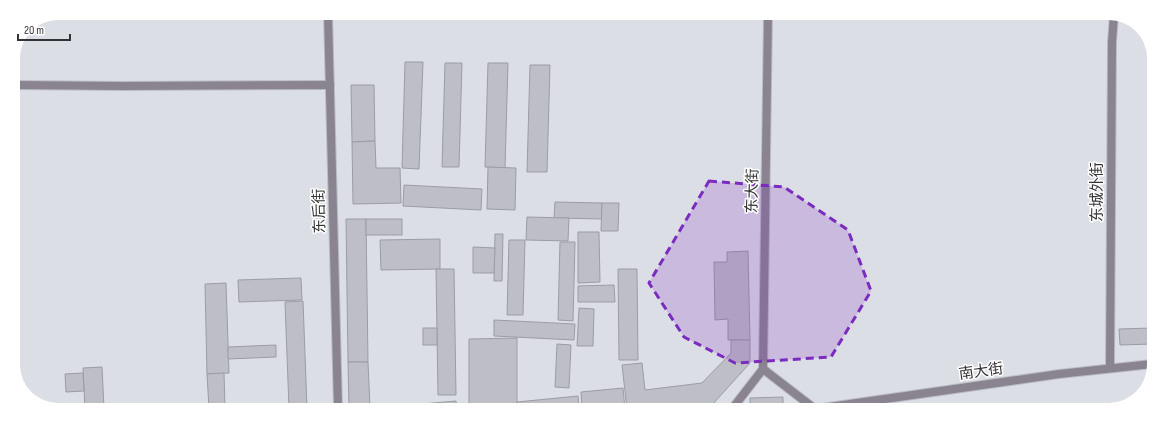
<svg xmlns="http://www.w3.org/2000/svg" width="1167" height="423" font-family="'Sofia Sans Condensed','Noto Sans SC',sans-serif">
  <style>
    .building { fill: #bdbec6; stroke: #9b9ca4 }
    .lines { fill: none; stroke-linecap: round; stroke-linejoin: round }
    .minor-casing { stroke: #babcc3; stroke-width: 10 }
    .tertiary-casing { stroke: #babcc3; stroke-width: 10 }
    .minor { stroke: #8a8490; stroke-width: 8 }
    .tertiary { stroke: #8a8490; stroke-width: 8 }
    .marked { fill: #7b2cbf; fill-opacity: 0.2; stroke: #7b2cbf; stroke-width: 3; stroke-dasharray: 8 5; stroke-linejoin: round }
    .labels { text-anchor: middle; stroke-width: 3; stroke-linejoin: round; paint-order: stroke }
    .street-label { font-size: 15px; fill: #333336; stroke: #fff }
  </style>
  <rect width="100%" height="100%" fill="#dcdee6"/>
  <g class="building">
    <path d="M405 62H423L419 169 402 168Z"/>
    <path d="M445 63H462L459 167H442Z"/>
    <path d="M488 63H508L505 168 485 167Z"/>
    <path d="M530 65H550L547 172H527Z"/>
    <path d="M351 85H374L375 141 352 142Z"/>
    <path d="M375 141 376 168H400L401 203 353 204 352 142Z"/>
    <path d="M488 167 516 168 515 210 487 209Z"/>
    <path d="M404 185 482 189 481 210 403 206Z"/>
    <path d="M555 202 602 203V219L554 218Z"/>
    <path d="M602 203H619L618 231H601Z"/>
    <path d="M527 217 569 218 568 241 526 240Z"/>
    <path d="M346 219H366L368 362H348Z"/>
    <rect x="366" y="219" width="36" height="16"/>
    <path d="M578 232H599L600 282 578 283Z"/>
    <path d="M495 234H503L502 281H494Z"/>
    <path d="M440 239V269L381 270 380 240Z"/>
    <path d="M509 240H525L523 315H507Z"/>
    <path d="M560 242H575L573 321 558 320Z"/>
    <path d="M473 247 495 248 494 273H473Z"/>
    <path d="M748 251 750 340H728V319L715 320 714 262H727V252Z"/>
    <path d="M436 269H454L456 395H438Z"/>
    <path d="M618 269H637L638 360H619Z"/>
    <path d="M301 278 302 300 239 302 238 280Z"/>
    <path d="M226 283 229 373 207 374 205 284Z"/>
    <path d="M614 285 615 302H578V286Z"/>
    <path d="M303 301 307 408H289L285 302Z"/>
    <path d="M579 308 594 309 593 346H577Z"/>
    <path d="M494 320 575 324 574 340 494 336Z"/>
    <rect x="423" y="328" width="14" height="17"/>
    <path d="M1152 328V344L1120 345 1119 329Z"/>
    <path d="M517 338V409H469V339Z"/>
    <path d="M731 340H750V363L712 405 679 409H627L622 365 642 363 645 390 702 383 731 353Z"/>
    <path d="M557 344 571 345 569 388 555 387Z"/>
    <path d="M276 345V357L228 359V347Z"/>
    <path d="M348 362H368L370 408H349Z"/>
    <path d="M102 367 104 408H85L83 368Z"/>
    <path d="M83 373 84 391 66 392 65 374Z"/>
    <path d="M224 373 225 408H209L207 374Z"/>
    <path d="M623 388 625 409H582L581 392Z"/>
    <path d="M578 396 579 409H517V402Z"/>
    <path d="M783 397V409H750V398Z"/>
    <path d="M456 401 457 409 377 408Z"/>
  </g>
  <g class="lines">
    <defs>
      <g id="minor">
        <path d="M13 85 123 86 330 85"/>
        <path d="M1110 368 1112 42 1114 15"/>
        <path d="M763 369 768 15"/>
      </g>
      <g id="tertiary">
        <path d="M328 14 338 408"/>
        <path d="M732 409 763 369 815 409H814"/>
        <path d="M815 409 1059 374 1152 364"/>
      </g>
    </defs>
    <use href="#minor" class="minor-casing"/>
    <use href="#tertiary" class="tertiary-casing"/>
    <use href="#minor" class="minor"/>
    <use href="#tertiary" class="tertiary"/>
  </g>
  <path class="marked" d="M709 181 784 187 848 230 871 291 831 357 735 363 684 337 649 283Z"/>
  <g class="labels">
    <g class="street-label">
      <text transform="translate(752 191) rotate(-89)" y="5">东大街</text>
      <text transform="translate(1097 192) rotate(-90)" y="5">东城外街</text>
      <text transform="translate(319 211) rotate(-91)" y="5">东后街</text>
      <text transform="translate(981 371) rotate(-8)" y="5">南大街</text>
    </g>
  </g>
  <path d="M0 0H1167V423H0ZM58 20H1109A38 38 0 0 1 1147 58V365A38 38 0 0 1 1109 403H58A38 38 0 0 1 20 365V58A38 38 0 0 1 58 20Z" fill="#fff" fill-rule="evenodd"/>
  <path d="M18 34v6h52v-6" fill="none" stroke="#333336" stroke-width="2"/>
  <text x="24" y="34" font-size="12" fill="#333336" stroke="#ffffff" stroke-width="3" paint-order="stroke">20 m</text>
</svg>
